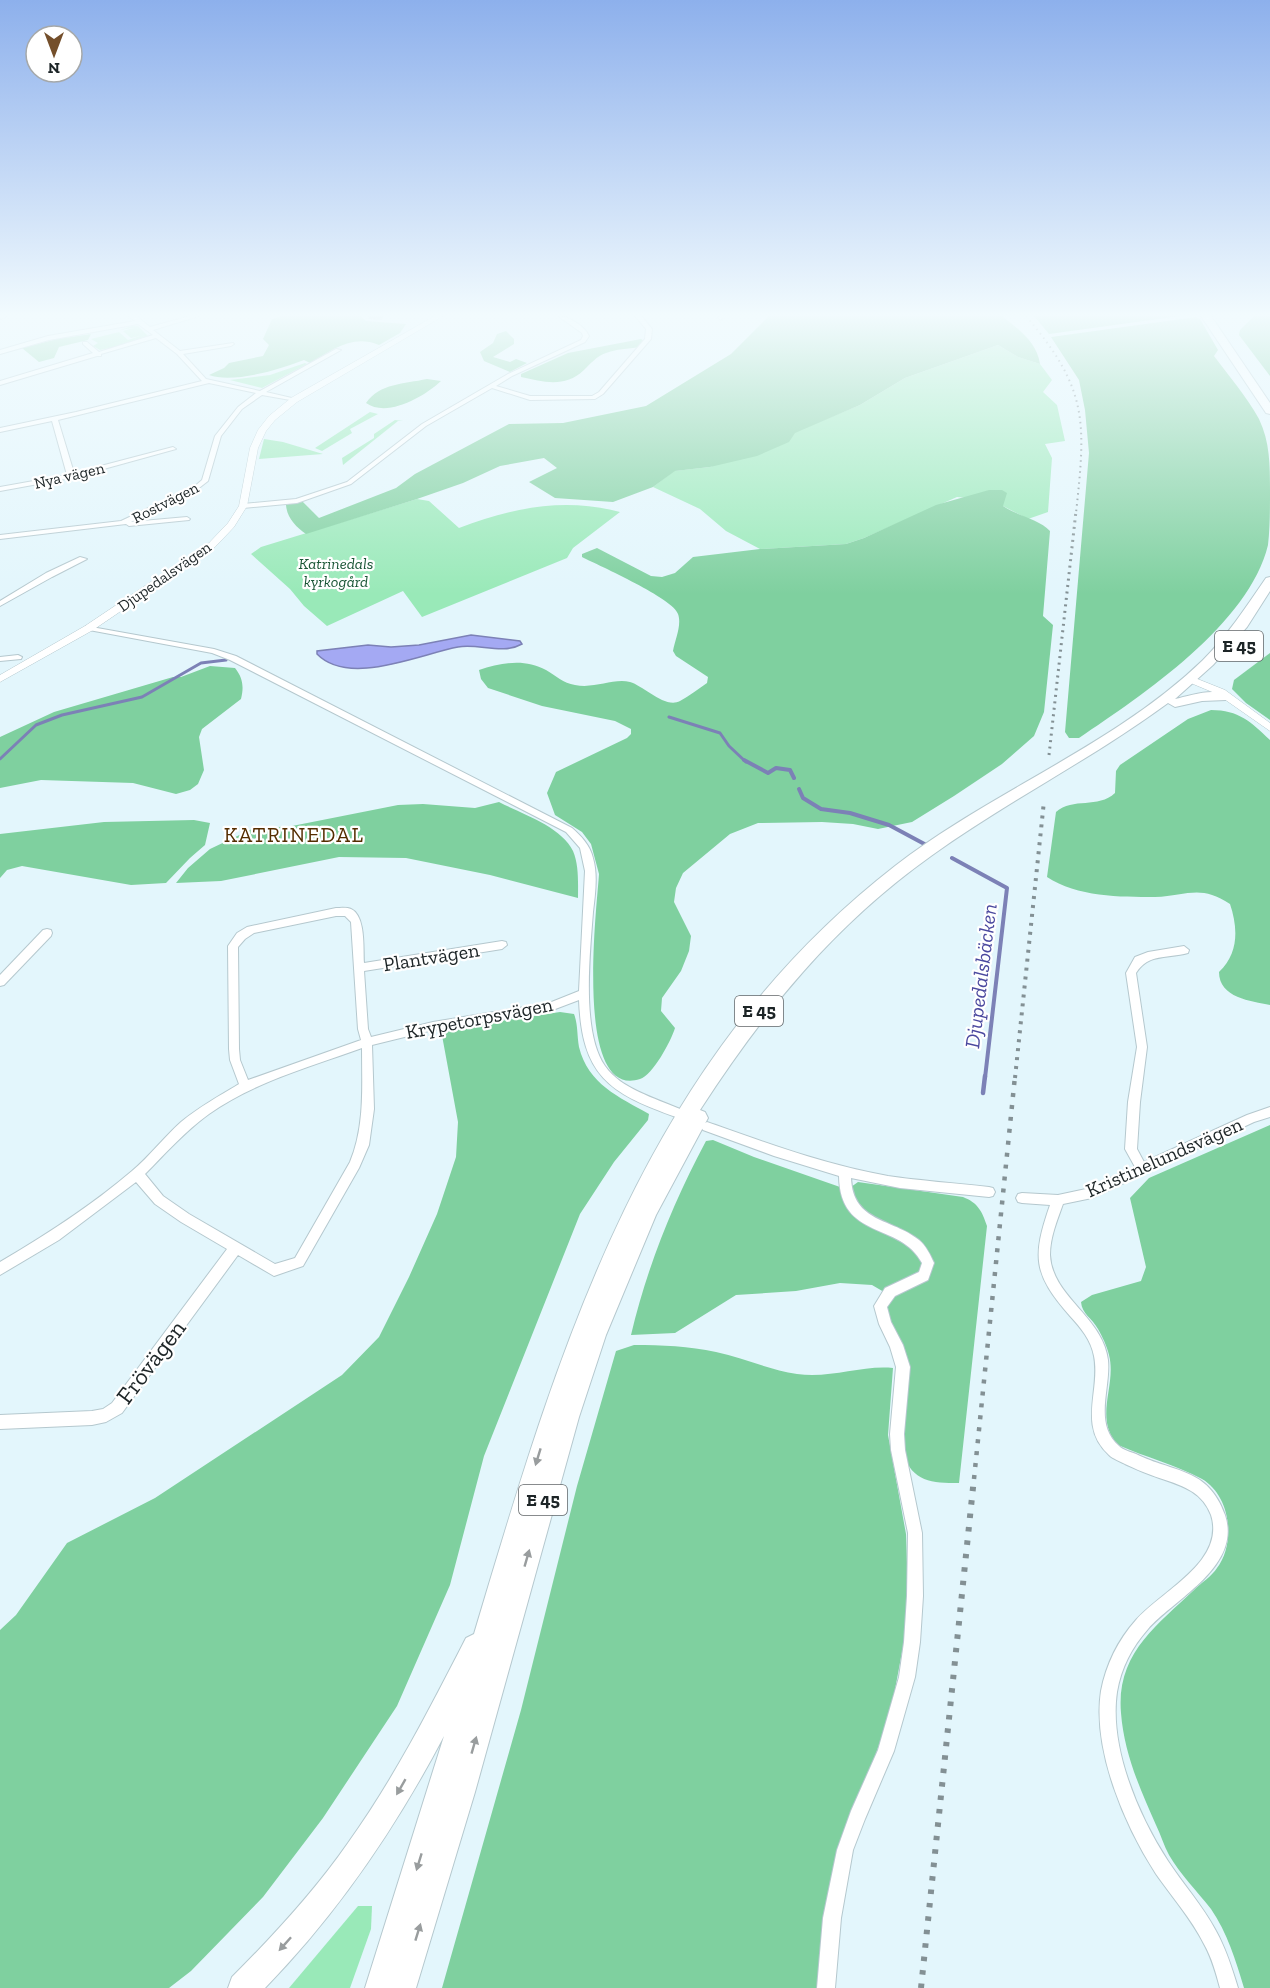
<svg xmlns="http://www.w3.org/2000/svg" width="1270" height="1988" font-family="'Zilla Slab',serif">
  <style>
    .green { fill: #99e9b8 }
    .forest { fill: #7fd09f }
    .water { fill: #a4a9f3; stroke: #7c81b6; stroke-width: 1.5 }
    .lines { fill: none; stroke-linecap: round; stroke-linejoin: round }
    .stream-far2 { stroke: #7c81b6; stroke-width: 3 }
    .stream-far1 { stroke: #7c81b6; stroke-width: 4 }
    .stream { stroke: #7c81b6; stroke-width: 4.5 }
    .minor-casing { stroke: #b5c8ce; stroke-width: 2 }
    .tertiary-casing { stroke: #b5c8ce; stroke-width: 1 }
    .trunk-casing { stroke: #b5c8ce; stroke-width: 2 }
    .minor { fill: #fff; fill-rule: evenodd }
    .tertiary { fill: #fff; fill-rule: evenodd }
    .trunk { fill: #fff; fill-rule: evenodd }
    .rail-far4 { stroke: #839094; stroke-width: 2; stroke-dasharray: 1.5 4; stroke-linecap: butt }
    .rail-far3 { stroke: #839094; stroke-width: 3; stroke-dasharray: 2 4.5; stroke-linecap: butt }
    .rail-far2 { stroke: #839094; stroke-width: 4; stroke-dasharray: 3 6; stroke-linecap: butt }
    .rail-far1 { stroke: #839094; stroke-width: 4.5; stroke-dasharray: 4 8; stroke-linecap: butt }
    .rail { stroke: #839094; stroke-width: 6; stroke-dasharray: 4.5 9; stroke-linecap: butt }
    .wall { fill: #9cadaa }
    .oneway { fill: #999d9e }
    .labels { text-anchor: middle; stroke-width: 4.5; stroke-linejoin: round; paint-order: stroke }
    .far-street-label { font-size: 16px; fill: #1d2527; stroke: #fff }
    .far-park-label { font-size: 16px; font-style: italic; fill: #1a5636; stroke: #fff }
    .shield { fill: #fff; stroke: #616668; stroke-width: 1.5 }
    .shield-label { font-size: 18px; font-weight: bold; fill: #1d2527 }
    .street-label { font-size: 20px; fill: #1d2527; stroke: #fff }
    .neighbourhood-label { font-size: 21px; letter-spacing: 1.5px; fill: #542d00; stroke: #fff }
    .water-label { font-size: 21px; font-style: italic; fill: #4b499f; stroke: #fff }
    .near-street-label { font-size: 24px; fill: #1d2527; stroke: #fff }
  </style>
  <rect width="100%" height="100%" fill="#e3f6fc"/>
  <g class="green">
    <path d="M132 326H138L148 336 120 346 100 350 93 346 98 343 91 339 119 332 128 340 140 336 131 338 123 331 133 328 120 330Z"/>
    <path d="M998 345 1018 357 1040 364 1052 380 1043 392 1057 405 1065 441 1045 444 1052 458 1048 512 1028 519 1003 506V501L957 497 864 538 846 544 760 549 726 531 700 509 653 487 674 471 710 467 860 405 905 378Z"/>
    <path d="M305 363 307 364 262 388 230 380 270 375Z"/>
    <path d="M370 412 378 414 350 429 352 433 322 451 315 448Z"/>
    <path d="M395 420 403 421H398L343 465 342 458 374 438V434Z"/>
    <path d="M264 439 283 442 323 454 259 459Z"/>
    <path d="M417 499 429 501 459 528C513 508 563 497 620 512L573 548 567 558 422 617 403 591 327 626 304 606 290 589 251 554 261 547Z"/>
    <path d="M358 1906H372L371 1929 350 1988H289Z"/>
  </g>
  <g class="forest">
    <path d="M282 316H361L366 321 406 324 400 333 379 345C352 334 333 350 310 363L304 360C281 369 233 384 209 375L224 368 229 363 263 356 269 345 263 339 272 319Z"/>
    <path d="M769 316H1002C1018 329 1037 342 1040 364L1018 357 998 345 905 378 860 405 795 433 789 442 757 456 710 467 675 471 653 487 613 502 555 498 529 482 557 468 544 458 500 466 463 483 417 499 306 534C296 527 287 518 286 505L301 500 319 518 396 488 415 474 509 424 563 423 646 406 731 354Z"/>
    <path d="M1034 316H1180L1049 334Z"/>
    <path d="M1254 316H1270V376L1239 335 1240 330Z"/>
    <path d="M1196 317 1200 319 1218 350 1214 356C1229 376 1247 397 1259 419 1270 442 1270 465 1270 491 1270 509 1270 528 1268 545 1249 624 1143 695 1079 738H1069L1065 732 1089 453 1085 410 1079 380 1051 337Z"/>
    <path d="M506 331 514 339V344L493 357 510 362 516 359 527 363 510 372 484 361 480 352 493 343 497 334Z"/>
    <path d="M91 334 88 340 59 347 54 358 39 362 22 348 57 339Z"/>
    <path d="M641 339 644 341 639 347C628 349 616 349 606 353 597 356 590 364 584 370 565 388 544 382 521 377V374L568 353Z"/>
    <path d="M427 379 441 381C424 397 387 418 366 403 380 383 404 384 427 379Z"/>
    <path d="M989 490H1002L1007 493 1003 506C1017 516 1039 519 1050 531L1043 616 1053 625 1044 712 1034 736 1002 764 954 796 912 822 878 829 853 824 822 822 758 823 730 834 683 873 676 888 674 902 691 936 689 951 681 971 662 998 661 1011 675 1028C671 1041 653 1075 640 1079 573 1101 597 907 599 874L591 844 582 832 555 815 547 793 556 772 627 738 631 734V729L615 721 542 706 488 688 481 679 479 670C501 663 524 658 546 670 556 676 563 683 575 685 595 689 613 678 630 682 644 686 665 709 680 701 689 696 698 689 707 683L708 677 676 656 673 651C675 640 682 625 678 614 674 599 600 566 582 557V554L597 548 651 576 662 577 675 573 693 557 760 549 846 544 864 538 936 505Z"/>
    <path d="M1270 653V720L1246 703 1232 689 1234 680Z"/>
    <path d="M210 666 235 668C243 678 244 687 241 699L202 729 199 737 204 770 198 784 190 790 176 794 133 783 41 780 0 788V737L54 712 173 677H181Z"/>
    <path d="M1211 710C1239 710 1251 722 1270 740V1005C1251 1001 1219 998 1219 972 1239 953 1238 928 1230 904 1200 884 1187 896 1155 897 1120 897 1077 897 1047 877L1056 812C1073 797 1098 809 1115 793L1116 771 1120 765 1188 719Z"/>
    <path d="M499 802C522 814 561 826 573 851 579 865 578 882 578 898L490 875 406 858 339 857 221 881 176 883 188 868 210 849 252 829 292 826 398 805 423 804 475 808Z"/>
    <path d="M194 820 210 823 205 845 190 858 166 883 131 885 22 866 7 870 0 878V834L104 822Z"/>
    <path d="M560 1012 574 1014C578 1024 577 1036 579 1047 588 1084 619 1097 649 1114L648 1120 614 1162 580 1214 484 1456 450 1585 397 1706 323 1818 263 1897 191 1971 169 1988H0V1630L16 1615 67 1543 155 1498 342 1375 379 1337 409 1277 437 1214 456 1157 458 1122 441 1030Z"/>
    <path d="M1270 1125V1988H1244C1236 1961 1227 1932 1211 1909 1197 1891 1180 1874 1169 1855 1164 1846 1161 1835 1156 1825 1140 1789 1124 1753 1121 1713 1116 1654 1156 1626 1194 1590 1201 1583 1212 1576 1217 1568 1236 1543 1231 1496 1202 1479 1176 1465 1145 1457 1118 1445 1093 1418 1117 1386 1109 1355 1107 1346 1102 1336 1098 1329 1092 1318 1082 1314 1081 1302L1092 1295 1141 1281 1146 1267 1130 1198 1149 1178Z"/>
    <path d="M713 1140 754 1157 840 1187 846 1205 856 1217 910 1247 923 1263 920 1273 884 1292 872 1285 840 1283 796 1291 736 1295 675 1333 631 1335C647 1267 673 1203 706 1141Z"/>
    <path d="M858 1182 963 1197C978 1203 982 1211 987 1226L959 1483C932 1483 912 1482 903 1453L899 1343 885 1306C888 1303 891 1298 895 1295 912 1282 931 1287 932 1261L862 1211 854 1202 851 1187Z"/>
    <path d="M634 1345C662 1345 689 1346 716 1352 744 1358 769 1370 797 1374 830 1379 861 1365 893 1368L888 1435 906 1534 908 1592 905 1636 891 1711 867 1779 818 1988H442L521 1710 577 1486 616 1351Z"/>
  </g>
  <path class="water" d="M471 635 520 641 522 644C503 655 478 643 458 647 420 654 349 687 317 654V651L368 645 391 647 419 645Z"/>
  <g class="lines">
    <g class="stream-far2">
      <path d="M669 717 720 733 729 746 746 762"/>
      <path d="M0 759 36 725 62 715 142 697 201 663 226 660"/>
    </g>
    <g class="stream-far1">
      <path d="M744 760 768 773 776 768 790 770 794 778"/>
      <path d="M799 789 803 798 821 809 850 813 889 825 930 847"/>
      <path d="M952 858 1007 888 985 1078"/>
    </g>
    <path class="stream" d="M983 1093 985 1076"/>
    <defs>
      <g id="minor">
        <path d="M0 316H7L0 319Z"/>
        <path d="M129 316H136L150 327 190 316H199L153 330 180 351 233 343 234 344 231 346 183 354 206 379 260 391 336 349 341 350 266 392 296 399V401L262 395 242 409 221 436 208 481 199 488 131 522 187 517 190 519 189 520 129 526 126 524 0 539V535L121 521 195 486 202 480 215 436 238 407 256 393 209 383 58 420 74 473 173 447 176 449 71 478 0 491V487L67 475 52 421 0 432V428L76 412 202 381 177 354 156 338 101 354V356H97L0 385V381L93 353 83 344V342H87L99 352 153 335 138 324 49 340 0 354V350L48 336 135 321Z"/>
        <path d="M558 316C568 316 585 326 589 336L585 342 512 376 496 386 530 396H592L599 392 645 339 646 329 635 316H641L652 329 651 339 603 394 595 399 530 400 492 388 426 426 351 484 297 503 243 508 240 506 243 504 296 499 347 482 422 424 508 374 581 340 583 336 582 333Z"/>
        <path d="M719 316H725L721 320 718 318Z"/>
        <path d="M80 557 87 559 52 577 0 606V601L46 573Z"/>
        <path d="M86 626 214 649 236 656 572 828C581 836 590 845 593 858 598 875 595 895 593 912 590 953 581 1032 605 1066 621 1089 655 1098 680 1109L682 1112 680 1115 676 1117C608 1093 582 1075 579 1000L550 1011 433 1030 372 1045 374 1109 369 1145 359 1168 303 1266 274 1276 238 1255 122 1413 106 1422 92 1425 0 1429V1415L92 1411 103 1409 112 1403 227 1249 181 1222 155 1204 136 1182 59 1240 0 1275V1262C46 1235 91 1206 132 1171 150 1156 164 1137 181 1122 199 1107 219 1096 239 1084L230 1060 229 1049 228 946 237 933 247 927 336 908C340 908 347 907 351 909 366 916 363 949 364 963L502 941 506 942 507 945 502 949 364 971 368 1029 371 1037 433 1022 549 1003 579 991 585 871 580 848 566 832 230 660 212 653 89 630H86ZM336 916H345L351 922 358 1029 361 1040 248 1080 240 1060 239 1049 238 947 245 939 254 933ZM362 1048C362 1087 365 1126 350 1162L295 1258 275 1264 189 1214 163 1196 145 1174C165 1154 185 1131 209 1114 254 1082 310 1067 362 1048Z"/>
        <path d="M18 655 22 657 21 659 0 661V657Z"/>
        <path d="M47 929 51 930 52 933 51 936 4 985 0 986V975L43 930Z"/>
        <path d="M1184 946 1189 950 1188 953C1166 959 1149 953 1136 973L1147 1047 1140 1102 1137 1149 1144 1162 1247 1115 1270 1107V1117L1254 1122 1092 1198 1063 1204C1057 1221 1050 1237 1050 1255 1052 1297 1103 1317 1108 1360 1111 1388 1093 1424 1119 1446 1123 1450 1131 1452 1136 1454 1174 1473 1208 1467 1225 1515 1242 1566 1176 1598 1148 1629 1132 1647 1121 1668 1117 1692 1109 1747 1138 1815 1168 1861 1183 1884 1203 1906 1216 1931 1226 1949 1232 1968 1238 1988H1220C1216 1973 1212 1958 1204 1944 1191 1918 1172 1897 1156 1874 1125 1826 1092 1750 1101 1691 1106 1665 1118 1640 1136 1620 1161 1591 1226 1562 1211 1515 1201 1488 1175 1484 1151 1475 1142 1472 1134 1468 1125 1464 1120 1461 1113 1459 1109 1455 1077 1426 1101 1390 1094 1356 1091 1340 1081 1328 1070 1316 1033 1274 1032 1257 1050 1205L1022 1203 1018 1202 1016 1198 1018 1194 1022 1193 1058 1195 1086 1189 1135 1167 1125 1149 1128 1102 1137 1047 1126 973 1135 957 1148 952Z"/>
        <path d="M707 1122C767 1143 825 1165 888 1176 921 1181 955 1183 989 1187L993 1188 995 1192 993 1196 989 1197 900 1188 851 1178C853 1223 892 1218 919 1240 926 1246 930 1254 934 1263L928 1280 895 1296 887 1307 891 1322 903 1345 910 1367 904 1434 905 1450 922 1533 923 1596 920 1642 915 1677 894 1751 865 1819 853 1850 841 1918 835 1988H817L823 1918 837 1850 851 1811 878 1750 899 1677 904 1642 907 1596 908 1533 891 1450 890 1434 896 1367 890 1347 879 1324 874 1306 885 1288 919 1272 922 1263C900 1221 840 1241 839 1176L774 1156 703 1130 701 1127 703 1124Z"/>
      </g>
      <g id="tertiary">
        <path d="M435 316H443L297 402 275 420 266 431 258 448 247 506 234 527 215 547 93 630 0 682V675L85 626 209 543 228 523 239 506 250 448 258 430 269 416 291 398Z"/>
        <path d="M1190 676 1225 690 1270 723V731L1217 694 1186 681V677Z"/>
      </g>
      <g id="trunk">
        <path d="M1201 316H1211L1270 403V414L1266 413Z"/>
        <path d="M1270 577V591L1247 627 1213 665 1175 699C1189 696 1217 686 1228 697L1226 700 1202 701 1175 707 1168 703C1092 759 1007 801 931 856 833 926 765 1010 700 1110L705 1112 708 1118 656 1215 606 1335 579 1417 475 1792 416 1988H365L444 1736C395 1829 338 1913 265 1988H228L232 1977C274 1935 314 1892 348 1843 394 1779 430 1708 466 1638L474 1634C561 1342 643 1062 895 866 993 790 1114 746 1203 660 1228 635 1246 607 1266 578Z"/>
      </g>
    </defs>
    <use href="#minor" class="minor-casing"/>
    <use href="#tertiary" class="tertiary-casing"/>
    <use href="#trunk" class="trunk-casing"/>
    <use href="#minor" class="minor"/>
    <use href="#tertiary" class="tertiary"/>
    <use href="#trunk" class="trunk"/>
    <path class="rail-far4" d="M1026 316C1088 389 1086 421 1076 513"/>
    <path class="rail-far3" d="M1049 755 1076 511"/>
    <path class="rail-far2" d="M1015 1078 1044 801"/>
    <path class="rail-far1" d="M974 1479 1015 1076"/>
    <path class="rail" d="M921 1988 974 1478"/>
  </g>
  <path class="wall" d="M368 316H384L381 320 369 319Z"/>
  <defs><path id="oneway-solid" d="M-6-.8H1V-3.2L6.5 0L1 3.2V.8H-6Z" transform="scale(1.5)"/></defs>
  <g class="oneway">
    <use href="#oneway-solid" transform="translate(538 1457) rotate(107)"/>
    <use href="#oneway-solid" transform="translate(527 1558) rotate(-74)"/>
    <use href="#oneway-solid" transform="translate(474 1745) rotate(-74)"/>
    <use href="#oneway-solid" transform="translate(401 1787) rotate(120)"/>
    <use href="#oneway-solid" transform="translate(419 1862) rotate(107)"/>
    <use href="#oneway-solid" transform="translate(418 1932) rotate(-73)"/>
    <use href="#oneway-solid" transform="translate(285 1944) rotate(132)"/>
  </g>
  <linearGradient id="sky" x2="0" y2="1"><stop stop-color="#8db0ec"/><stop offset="0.53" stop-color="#f2fbfe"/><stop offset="1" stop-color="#f2fbfe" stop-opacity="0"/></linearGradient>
  <rect width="1270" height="594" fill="url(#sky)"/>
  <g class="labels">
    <g class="far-street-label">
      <text transform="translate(69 475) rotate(-13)" y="6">Nya vägen</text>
      <text transform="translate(165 502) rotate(-27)" y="6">Rostvägen</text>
      <text transform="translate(164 576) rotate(-35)" y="6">Djupedalsvägen</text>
    </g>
    <g class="far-park-label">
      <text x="336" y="569">Katrinedals<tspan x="336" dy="18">kyrkogård</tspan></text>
    </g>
    <g class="shield">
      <rect x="1215" y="631" width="48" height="30" rx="4.5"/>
      <rect x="735" y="996" width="48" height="30" rx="4.5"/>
      <rect x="519" y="1485" width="48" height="30" rx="4.5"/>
    </g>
    <g class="shield-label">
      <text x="1239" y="652">E 45</text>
      <text x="759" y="1017">E 45</text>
      <text x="543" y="1506">E 45</text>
    </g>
    <g class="street-label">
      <text transform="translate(431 957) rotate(-9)" y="7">Plantvägen</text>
      <text transform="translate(479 1018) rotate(-11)" y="7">Krypetorpsvägen</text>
      <text transform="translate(1164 1157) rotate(-24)" y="7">Kristinelundsvägen</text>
    </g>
    <g class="neighbourhood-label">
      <text x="294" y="842">KATRINEDAL</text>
    </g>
    <g class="water-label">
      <text transform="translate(981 976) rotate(-83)" y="7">Djupedalsbäcken</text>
    </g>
    <g class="near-street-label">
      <text transform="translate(151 1362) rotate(-53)" y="8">Frövägen</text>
    </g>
  </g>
  <g transform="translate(54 54) rotate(180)"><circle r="28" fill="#ffffff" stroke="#a5a8a9" stroke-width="1.5"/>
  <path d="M0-4.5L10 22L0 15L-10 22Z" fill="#744f2b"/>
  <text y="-9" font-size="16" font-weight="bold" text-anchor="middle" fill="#1d2527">N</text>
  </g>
</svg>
